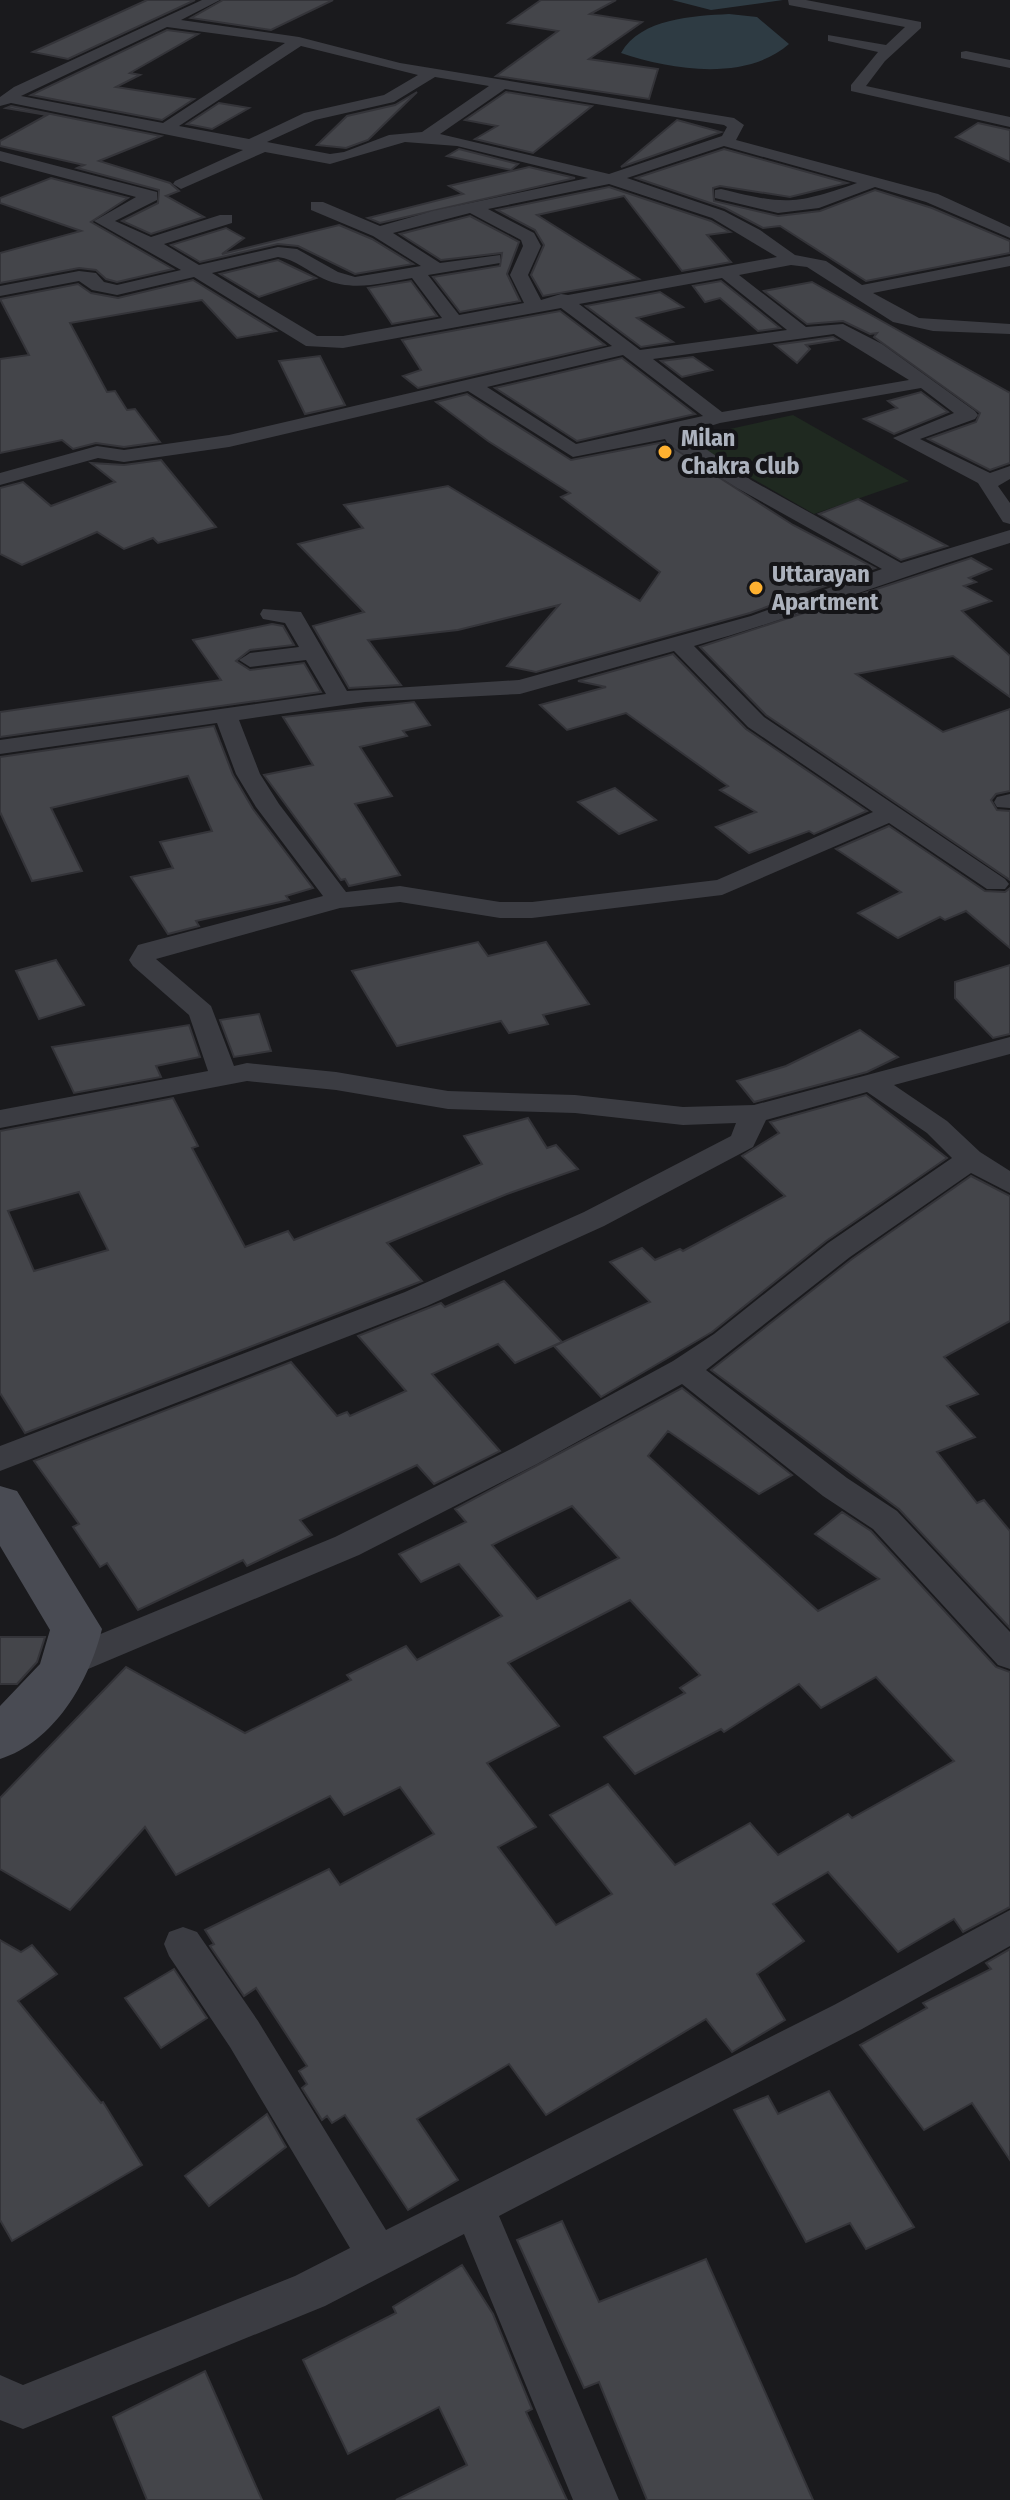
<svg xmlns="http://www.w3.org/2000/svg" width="1010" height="2500" font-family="'Fira Sans Condensed',sans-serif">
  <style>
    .green { fill: #1f2920 }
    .water { fill: #2e3b43 }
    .building { fill: #44454a; stroke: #343439; stroke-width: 2; fill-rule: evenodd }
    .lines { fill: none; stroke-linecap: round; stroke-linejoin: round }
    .minor { fill: #3b3c42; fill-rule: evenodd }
    .secondary { fill: #494b53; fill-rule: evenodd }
    .poi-dot { fill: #ffb130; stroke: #151518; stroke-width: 3 }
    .labels { text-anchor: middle; stroke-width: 8; stroke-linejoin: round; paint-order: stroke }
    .far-poi-label { font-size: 24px; font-weight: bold; fill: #acb2bd; stroke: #151518; text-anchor: start }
  </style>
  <rect width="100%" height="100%" fill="#1a1a1d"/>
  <path class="green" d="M793 415 909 481 814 514 684 439Z"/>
  <g class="water">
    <path d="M672 0H783L711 10Z"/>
    <path d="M729 14 757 17 789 44C746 82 671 70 621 53 641 18 693 16 729 14Z"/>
  </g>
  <g class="building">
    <path d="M147 0H195L68 59 33 52Z"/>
    <path d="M223 0H333L271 30 191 18Z"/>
    <path d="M541 0H616L590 14 642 22 589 59 658 69 649 99 496 76 558 31 508 23Z"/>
    <path d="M167 30 198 34 130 73 140 75 116 87 194 99 162 120 31 95Z"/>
    <path d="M417 92 368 140 346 148 317 145 347 116 395 105Z"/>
    <path d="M506 92 592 106 533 153 475 139 497 126 465 120Z"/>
    <path d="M219 103 249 108 212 129 187 124Z"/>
    <path d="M11 106 161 136 99 161 170 183 179 191 166 196 204 217 151 234 122 221 158 203 159 190 77 168 84 165 0 146V141L47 115 6 108Z"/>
    <path d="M677 120 721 132 621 167Z"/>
    <path d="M978 123 1010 130V162L956 137Z"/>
    <path d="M459 149 518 164 511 170 447 156Z"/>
    <path d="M724 149 847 183 790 197 720 186 713 188 714 201 778 216 820 211 875 190 932 208 1010 241V253L866 281 780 226 763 228 725 208 636 178Z"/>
    <path d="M529 167 575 178 380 223 368 218 463 194 449 186Z"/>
    <path d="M51 178 128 198 91 222 173 269 117 282 106 279 96 270 79 268 0 283V253L81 231 0 203V198Z"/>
    <path d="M609 187 711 221 730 232 707 235 731 262 682 271 624 196 537 215 639 279 543 296 531 275 544 245 535 230 497 210Z"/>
    <path d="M470 216 519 242 507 274 520 301 460 312 433 277 500 266 502 253 441 260 400 234Z"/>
    <path d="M339 225 372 239 413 264 355 274 298 246 278 244 200 262 171 245 226 228 244 238 222 254Z"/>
    <path d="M278 260 316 278 259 297 220 274Z"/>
    <path d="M193 280 276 331 237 338 202 300 70 323 107 392 115 391 127 410 135 409 160 442 124 447 96 443 73 449 62 440 0 453V359L29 355 0 299 78 284 91 293 118 298Z"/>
    <path d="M411 281 437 316 392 324 368 288Z"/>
    <path d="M721 281 780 328 758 331 720 298 705 302 693 286Z"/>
    <path d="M812 282 1010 393V463L990 470 928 439 976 422 980 413 874 337 877 333 870 334 843 321 807 324 764 291Z"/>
    <path d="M660 292 683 307 637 318 673 342 641 347 586 306Z"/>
    <path d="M560 311 605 345 418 388 403 376 421 370 402 340Z"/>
    <path d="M833 337 838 340 806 345 810 349 797 363 775 345Z"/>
    <path d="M320 356 345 405 305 414 279 361Z"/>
    <path d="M693 357 712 370 682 377 661 361Z"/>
    <path d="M622 358 695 414 577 441 495 388Z"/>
    <path d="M921 392 948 412 894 434 864 419 897 408 888 401Z"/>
    <path d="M467 394 571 460 664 442 793 525 875 568 750 613 536 672 507 666 559 605 458 630 368 640 401 685 349 688 313 626 364 612 298 544 363 528 344 505 448 486 640 601 660 572 561 497 570 493 488 441 436 402Z"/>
    <path d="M161 460 216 527 158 543 153 538 124 549 97 532 22 565 0 554V488L23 482 51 506 115 482 91 463 124 465Z"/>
    <path d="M858 499 900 521 947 546 901 560 819 514Z"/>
    <path d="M971 558 991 569 969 578 976 582 964 586 991 601 962 611 1010 656V697L953 656 856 674 943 732 1010 709V791L996 794 991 800 997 810 1010 811V880L766 715 700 647Z"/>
    <path d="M272 624 283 626 294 645 250 650 236 661 250 670 304 663 321 692 0 737V712L221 680 193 640Z"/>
    <path d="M673 654 746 729 867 811 814 834 809 831 749 853 716 827 756 812 720 790 728 786 626 713 567 730 540 705 606 687 578 681Z"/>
    <path d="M414 702 430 725 403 731 407 736 360 747 392 796 355 804 400 875 349 886 345 879 341 880 264 775 313 765 283 717Z"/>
    <path d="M214 726 233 775 253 809 313 888 286 896 289 900 196 921 199 926 168 934 131 877 173 868 160 842 212 831 188 776 51 808 82 871 32 881 0 812V757Z"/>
    <path d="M615 788 656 820 619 834 578 802Z"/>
    <path d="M889 826 985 891 1005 892 1010 888V948L966 911 945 920 940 917 898 938 858 913 901 892 836 849Z"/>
    <path d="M478 942 488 956 546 942 589 1004 543 1015 548 1024 509 1033 501 1021 397 1046 352 971Z"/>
    <path d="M56 960 84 1005 39 1019 16 971Z"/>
    <path d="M1010 965V1034L993 1038 955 998V982Z"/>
    <path d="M259 1014 271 1051 234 1057 220 1020Z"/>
    <path d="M189 1025 200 1057 156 1066 161 1077 74 1093 52 1047Z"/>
    <path d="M860 1030 898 1057 867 1072 754 1102 737 1081 786 1066Z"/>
    <path d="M866 1095 947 1158 826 1241 712 1332 601 1397 554 1346 650 1302 610 1262 642 1248 655 1260 680 1249 683 1251 785 1196 742 1156 779 1133 770 1122Z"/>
    <path d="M173 1098 198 1146 192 1148 245 1247 288 1231 294 1240 482 1164 464 1136 528 1118 547 1148 556 1145 578 1169 507 1194 387 1243 422 1281 25 1433 0 1393V1131ZM79 1192 108 1250 34 1271 8 1211Z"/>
    <path d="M971 1176 1010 1196V1321L944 1357 978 1394 947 1406 975 1437 937 1452 977 1503 984 1500 1010 1531V1628L899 1509 711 1370 852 1259Z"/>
    <path d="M504 1281 562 1342 515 1363 498 1344 432 1374 500 1451 434 1484 417 1465 300 1520 312 1535 247 1566 243 1560 138 1610 107 1563 100 1567 73 1527 79 1524 34 1461 291 1362 337 1416 347 1412 350 1416 406 1391 358 1336 441 1303 445 1307Z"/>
    <path d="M682 1388 792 1475 759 1494 668 1431 648 1456 818 1611 879 1579 815 1534 842 1512 871 1531 996 1667 1010 1672V1907L963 1932 954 1919 898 1952 828 1872 773 1904 804 1941 757 1974 785 2020 732 2052 706 2019 546 2115 509 2064 417 2119 458 2180 408 2210 345 2115 332 2123 327 2116 322 2120 302 2088 307 2084 299 2071 307 2066 256 1988 244 1996 210 1946 214 1944 205 1930 329 1869 340 1885 434 1834 400 1787 344 1815 330 1796 176 1875 145 1827 70 1910 0 1869V1798L126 1667 245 1733 351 1680 347 1675 406 1646 417 1660 502 1616 459 1564 421 1582 399 1554 466 1522 455 1509ZM572 1506 619 1558 537 1599 492 1545ZM630 1600 700 1675 680 1688 685 1693 604 1737 635 1774 721 1729 724 1732 799 1684 821 1708 876 1677 954 1761 852 1818 848 1814 778 1855 750 1823 675 1865 608 1784 550 1815 612 1894 556 1925 498 1847 536 1827 487 1763 559 1726 508 1663Z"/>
    <path d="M0 1637H45L37 1662 17 1684H0Z"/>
    <path d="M0 1940 21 1952 32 1945 57 1974 18 2001 101 2103 103 2102 142 2165 12 2241 0 2220Z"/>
    <path d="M1010 1949V2160L972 2103 924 2130 860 2045 927 2008 923 2003 991 1969 986 1963Z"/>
    <path d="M174 1969 207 2018 161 2048 125 1998Z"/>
    <path d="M829 2091 914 2227 866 2249 850 2223 806 2242 734 2110 768 2096 778 2114Z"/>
    <path d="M267 2114 286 2147 209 2206 185 2176Z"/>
    <path d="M562 2221 599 2302 706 2259 813 2500H647L599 2382 584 2388 517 2240Z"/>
    <path d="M462 2265 493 2314 532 2409 526 2412 567 2500H396L467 2465 439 2407 348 2454 303 2360 396 2313 393 2307Z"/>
    <path d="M205 2371 262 2500H147L113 2417Z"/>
  </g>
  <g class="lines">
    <g class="minor">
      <path d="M202 0H220L181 20 299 37 400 63 734 118 744 125 736 140 938 194 1010 227V238L926 202 875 187 819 208 778 213 715 198V190L721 189C786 205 794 205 857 183L724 146 627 178 724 211 760 230 795 255 826 261 862 285 1010 256V266L873 293 919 318 1010 324V334L933 331 893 322 807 267 791 265 739 275 806 327 843 324 882 344 975 411 978 415 975 419 920 439 990 473 1010 466V479L998 486 1010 503V524L1003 522 978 483 893 438 954 413 921 388 720 423 684 434 751 480 901 563 1010 530V543C904 575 801 616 694 646L764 717 1005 879 1009 884 1005 889H987L889 823 722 895 532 918H500L400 902 340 908 156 959 211 1006 234 1066 247 1063 336 1072 448 1091 575 1095 683 1107 754 1105 1010 1037V1054L894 1085 947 1121 980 1152 1010 1171V1193L971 1173 850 1257 706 1370 847 1478 897 1511 1010 1632V1669L998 1665 873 1529 823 1496 682 1384 537 1464 359 1555 81 1672 69 1676 57 1672 51 1662 57 1652 335 1537 513 1448 673 1361 714 1334 828 1243 952 1158 927 1133 867 1092 766 1120 753 1147 604 1226 427 1306 0 1471V1446L405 1292 584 1212 731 1136 736 1123 683 1125 575 1113 448 1109 336 1090 247 1081 0 1128V1110L208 1071 189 1015 133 966 129 960 138 945 323 896 256 807 236 774 217 723 0 754V740L326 694 306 660 250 667 239 660 250 653 299 647 285 623 263 619 260 614 263 609 301 612 347 691 519 680 751 616 882 569 737 488 668 444 665 439 573 457 468 391 229 447 124 462 98 458 0 485V473L97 446 124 450 229 435 612 346 561 308 343 348 306 346 194 277 117 295 92 290 79 281 0 296V286L79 271 96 273 104 282 117 285 181 270 94 221 136 197 0 161V151L157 192V200L115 221 151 237 220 215H232V223L164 244 199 265 278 247 297 249 338 272 355 277 421 266 373 236 311 210V202H323L380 226 433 211 588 178 457 146 405 142 330 164 265 152 181 189 173 184 175 181 243 150 11 103 0 106V97L14 87ZM167 27 285 43 163 123 21 96ZM301 46 418 75 384 95 304 113 249 139 179 126ZM435 77 489 86 422 132 389 135 344 152 330 154 267 142 315 120 394 102ZM505 89 724 125 727 127 722 136 609 174 440 134ZM609 184 712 218 777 257 568 295 561 294 541 300 528 275 541 246 534 233 488 209ZM470 213 521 240 523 246 510 275 524 303 459 315 428 275 500 263V255L440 263 393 233ZM278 257C295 259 309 272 324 279 353 292 382 283 412 278L442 318 343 336H317L212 273ZM722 278 787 330 640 350 579 304ZM834 334 909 380 722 412 653 359ZM623 355 703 416 576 444 487 387ZM674 651 748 727 873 812 717 880 532 902H500L400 886 346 892 279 804 260 774 239 720 365 702 520 694Z"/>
      <path d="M788 0H806L921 22V28L885 61 866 86 1010 117V127L851 91V85L878 52 828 41V35L886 45 905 27 794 6 789 5Z"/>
      <path d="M966 51 1010 60V68L961 58V52Z"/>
      <path d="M1010 794V808L997 807 994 802 997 797Z"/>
      <path d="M1010 1910V1946L862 2029 499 2216 619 2500H573L464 2234 325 2306 23 2429 0 2420V2375L23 2385 295 2276 350 2248 230 2047 169 1956 164 1944 169 1932 183 1927 197 1932 258 2021 386 2230 834 2005Z"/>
    </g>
    <path class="secondary" d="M0 1486 17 1491 102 1629C89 1682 54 1742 0 1759V1706L40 1664 50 1630 0 1546Z"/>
  </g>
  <g class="poi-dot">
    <circle cx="665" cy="452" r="8"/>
    <circle cx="756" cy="588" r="8"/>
  </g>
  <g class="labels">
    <g class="far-poi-label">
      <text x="681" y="446">Milan<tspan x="681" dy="28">Chakra Club</tspan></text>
      <text x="772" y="582">Uttarayan<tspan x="772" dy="28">Apartment</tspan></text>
    </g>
  </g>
</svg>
